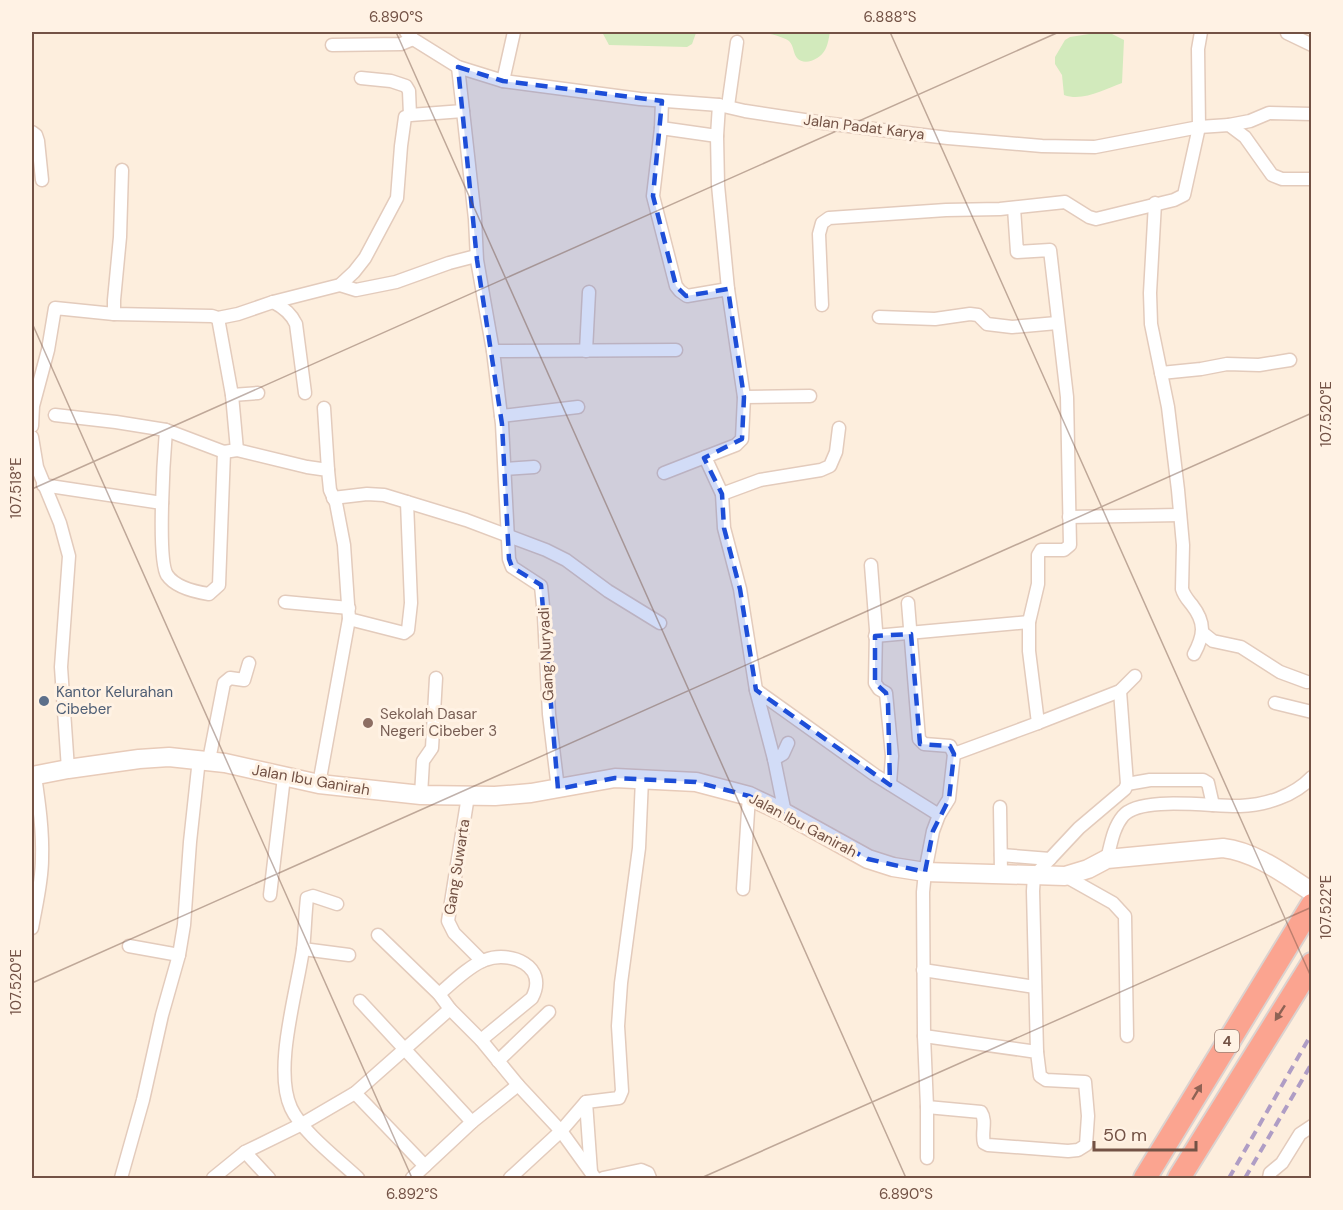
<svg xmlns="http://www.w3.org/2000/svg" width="1343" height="1210" font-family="'DM Sans',sans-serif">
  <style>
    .green { fill: #d2eabc }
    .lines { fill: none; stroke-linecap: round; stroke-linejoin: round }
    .minor-casing { stroke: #e3cbbc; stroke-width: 15 }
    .secondary-casing { stroke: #e8cbb9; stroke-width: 21 }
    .motorway-casing { stroke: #dbd2cf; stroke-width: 26 }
    .minor { stroke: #fff; stroke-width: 12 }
    .secondary { stroke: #fff; stroke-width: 18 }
    .motorway { stroke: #fba490; stroke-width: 22 }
    .rail { stroke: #af9dc5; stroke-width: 4; stroke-dasharray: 9 6; stroke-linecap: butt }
    .oneway { fill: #8e6254 }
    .marked { fill: #1d4ed8; fill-opacity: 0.2; stroke: #1d4ed8; stroke-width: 4.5; stroke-dasharray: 12 8; stroke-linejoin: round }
    .ticks { fill: none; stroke: #735245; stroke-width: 1.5; stroke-opacity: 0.45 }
    .service-dot { fill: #5c6f8a; stroke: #fff2e4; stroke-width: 2 }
    .education-dot { fill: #8d6e63; stroke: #fff2e4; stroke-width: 2 }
    .labels { text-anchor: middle; stroke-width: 6; stroke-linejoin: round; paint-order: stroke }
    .shield { fill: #fff2e4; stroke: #9d8275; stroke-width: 1.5 }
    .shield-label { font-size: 14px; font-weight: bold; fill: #735245 }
    .street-label { font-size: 15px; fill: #735245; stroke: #fff2e4 }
    .service-label { font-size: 15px; fill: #4e5e75; stroke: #fff2e4; text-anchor: start }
    .education-label { font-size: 15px; fill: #785e54; stroke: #fff2e4; text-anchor: start }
    .neatline { fill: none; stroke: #735245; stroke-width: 2 }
    .ticks-label { font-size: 15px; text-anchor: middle; fill: #735245 }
  </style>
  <rect width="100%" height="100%" fill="#fdeedd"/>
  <g class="green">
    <path d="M602 32H696V33L692 44 687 47 609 45Z"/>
    <path d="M761 32H830C829 37 828 45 825 50 821 58 805 67 797 58 793 53 794 46 789 41 782 36 770 34 761 32Z"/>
    <path d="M1102 32H1108L1124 40 1122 83C1105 89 1083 102 1064 95L1062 75 1055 64V57L1065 40 1070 37Z"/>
  </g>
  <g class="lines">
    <defs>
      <g id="minor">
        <path d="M406 32 413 39 458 67 503 81 640 99 719 105 745 111 824 123 948 138 1042 146 1095 147 1199 127 1229 125 1245 137 1272 175 1282 179H1312"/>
        <path d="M1287 33 1312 45"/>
        <path d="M332 45 401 44 413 39"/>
        <path d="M361 78 391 81 406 86 409 91 410 115"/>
        <path d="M503 81 514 32"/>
        <path d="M719 105 717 136 661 128 653 196 676 286 680 291 687 296 728 289 744 397 742 439 736 445 705 457 722 494 724 528 740 589 756 690 774 759 785 813"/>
        <path d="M728 106 737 42"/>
        <path d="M463 111 475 219 477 260 493 351 502 424 509 559 512 567 541 586 544 616 549 714 558 789"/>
        <path d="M1229 125 1250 121 1269 113 1312 114"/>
        <path d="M661 128 662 101"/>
        <path d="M32 132 36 135 38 141 42 180"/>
        <path d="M717 136 718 185 728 289"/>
        <path d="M1155 203 1150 293 1151 324 1168 407 1178 490 1183 545 1182 589C1184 596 1188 600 1192 605 1206 623 1204 635 1194 654"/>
        <path d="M340 285 356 290 396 282 449 263 476 256"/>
        <path d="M273 302C283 307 291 313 296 324L305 393"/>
        <path d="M822 305 819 234 822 223 829 218 946 210 1000 209 1065 202 1089 217 1096 219 1174 200 1184 195 1199 127 1198 49 1201 32"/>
        <path d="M114 314V300L120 237 122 170"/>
        <path d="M879 317 935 319 970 314 978 315 987 324 1012 327 1057 323"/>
        <path d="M218 318 232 395 237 450"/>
        <path d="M493 351 676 350"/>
        <path d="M586 351 589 292"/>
        <path d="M1161 373 1201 369 1227 364 1259 365 1290 360"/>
        <path d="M232 395 258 393"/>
        <path d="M744 397 810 396"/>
        <path d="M324 408 328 470"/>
        <path d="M55 415 116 422 166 430 224 452 237 450 307 467 328 470 330 490 336 503 344 545 349 619 319 784"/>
        <path d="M501 416 578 407"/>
        <path d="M32 426 33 406 48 350 55 308 114 314 212 316 218 318 238 314 273 302 340 285 354 272 365 258 397 198 401 146 405 117 410 115 463 111 458 67"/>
        <path d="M166 430C164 454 157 559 167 575 175 587 196 592 209 594L219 585 224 452"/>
        <path d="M32 437 37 467 60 523 69 556 61 667 68 769"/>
        <path d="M505 469 534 467"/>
        <path d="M664 473 705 457"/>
        <path d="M43 485 162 503"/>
        <path d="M722 494 760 480 821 470 830 466 836 452 839 428"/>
        <path d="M333 498 367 494 384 495 466 520 546 550 566 560 608 591 660 623"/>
        <path d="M1069 517 1180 515"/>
        <path d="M871 565 876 630 875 683 879 689 886 693 892 756 890 784"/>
        <path d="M285 602 349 608"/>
        <path d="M908 603 919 739 924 744 950 746 954 754"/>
        <path d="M349 619 404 633 408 630 411 603 407 502"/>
        <path d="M1203 633 1213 641 1241 647 1280 672 1307 682"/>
        <path d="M875 636 1029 622"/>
        <path d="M756 690 875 775 939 815"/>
        <path d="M1275 703 1312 712"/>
        <path d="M1038 723 1120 691 1135 676"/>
        <path d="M774 759 783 754 788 743"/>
        <path d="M209 760 224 683 230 678 244 680 249 663"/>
        <path d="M1127 784 1150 780H1203L1208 783 1213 805"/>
        <path d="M421 795 423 761 432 748 436 678"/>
        <path d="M468 796 448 921 454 933 482 961"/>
        <path d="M1000 807 1001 873"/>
        <path d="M1001 855 1050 859"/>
        <path d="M1107 859C1111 844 1113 828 1123 816 1140 795 1214 807 1240 806 1266 805 1294 796 1312 777"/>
        <path d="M1065 876 1113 903 1125 916 1127 1036"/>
        <path d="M743 889 749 796"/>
        <path d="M270 895 284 777"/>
        <path d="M337 904 313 896 307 898C305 915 305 932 303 949 297 992 273 1069 291 1108 302 1132 339 1160 358 1178"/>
        <path d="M32 928C36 905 42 882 42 859 43 831 39 803 35 776"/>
        <path d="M378 935 439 994 450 1009 481 1040 518 1085 561 1131 595 1178"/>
        <path d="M129 946 179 955"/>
        <path d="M303 949 349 955"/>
        <path d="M923 970 1035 987"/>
        <path d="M439 994C451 984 470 965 485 960 510 950 549 966 532 998L481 1040"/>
        <path d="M360 1001 472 1122"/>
        <path d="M924 1036 1037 1052 1040 1076 1046 1080 1085 1082 1088 1116 1086 1145 1078 1150 1068 1151 988 1145 984 1143C981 1133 987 1121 981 1112L927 1107"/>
        <path d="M1037 1052 1033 891 1034 876 1079 828 1125 789 1127 784 1120 691"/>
        <path d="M498 1061 549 1012"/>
        <path d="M355 1093 425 1166"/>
        <path d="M586 1102 591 1172"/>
        <path d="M245 1152 269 1178"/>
        <path d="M927 1158V1107L924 1036 923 892 925 872 933 831 939 815 949 799 954 754 1038 723 1029 651V622L1038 584V555L1041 550H1064L1070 545 1067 397 1050 250 1017 252 1014 208"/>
        <path d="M121 1178 143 1100 162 1015 179 955 184 925 190 842 199 759"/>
        <path d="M213 1178 245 1152 302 1124 355 1093 450 1009"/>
        <path d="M412 1178 472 1122 518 1085"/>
        <path d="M510 1178 561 1131 586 1102 619 1098 622 1091 618 1026 621 983 639 848 642 779"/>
        <path d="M603 1178 641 1170 648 1173 650 1178"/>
        <path d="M1269 1178 1270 1173 1282 1163 1300 1134 1312 1126"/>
      </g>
      <path id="secondary" d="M32 776 68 769 139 759 169 757 225 763 319 784 421 795 495 796 531 793 615 778 696 782 749 796 785 813 868 859 893 867 925 872 1065 876 1088 869 1107 859 1223 848C1256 852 1284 874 1312 892"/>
      <g id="motorway">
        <path d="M1145 1178 1312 905"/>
        <path d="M1179 1178 1312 964"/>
      </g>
    </defs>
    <use href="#minor" class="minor-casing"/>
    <use href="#secondary" class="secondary-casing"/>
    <use href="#motorway" class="motorway-casing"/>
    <use href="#minor" class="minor"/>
    <use href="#secondary" class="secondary"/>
    <use href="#motorway" class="motorway"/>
    <g class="rail">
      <path d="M1229 1178 1312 1033"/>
      <path d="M1245 1178 1312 1063"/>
    </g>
  </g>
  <defs><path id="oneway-solid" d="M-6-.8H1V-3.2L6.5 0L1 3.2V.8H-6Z" transform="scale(1.5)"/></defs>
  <g class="oneway">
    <use href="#oneway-solid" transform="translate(1280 1013) rotate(123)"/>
    <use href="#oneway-solid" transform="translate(1197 1092) rotate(-59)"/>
  </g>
  <path class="marked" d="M458 67 503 81 662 101 653 196 676 286 686 296 728 289 744 397 742 439 704 458 722 494 724 528 740 589 756 690 890 785 888 704 886 693 875 683V636L911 634 920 744 950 746 954 754 949 799 933 831 925 872 868 859 749 796 696 782 615 778 558 789 541 585 512 567 509 559 502 424 477 260Z"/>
  <path class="ticks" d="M396 32 906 1178M890 32 1312 979M32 323 412 1178M32 489 1059 32M32 983 1312 413M701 1178 1312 907"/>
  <circle class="service-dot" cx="44" cy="701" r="6"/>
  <circle class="education-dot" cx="368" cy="723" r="6"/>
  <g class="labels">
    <rect class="shield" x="1215" y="1030" width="24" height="22" rx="4.5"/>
    <g class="shield-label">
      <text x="1227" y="1046">4</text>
    </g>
    <g class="street-label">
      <text transform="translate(864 127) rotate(7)" y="5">Jalan Padat Karya</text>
      <text transform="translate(546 654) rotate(-93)" y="5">Gang Nuryadi</text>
      <text transform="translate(311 780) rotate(10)" y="5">Jalan Ibu Ganirah</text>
      <text transform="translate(803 825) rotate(28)" y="5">Jalan Ibu Ganirah</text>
      <text transform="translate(457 867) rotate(-81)" y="5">Gang Suwarta</text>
    </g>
    <g class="service-label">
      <text x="56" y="697">Kantor Kelurahan<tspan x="56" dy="17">Cibeber</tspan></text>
    </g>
    <g class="education-label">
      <text x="380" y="719">Sekolah Dasar<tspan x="380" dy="17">Negeri Cibeber 3</tspan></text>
    </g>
  </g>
  <rect width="1343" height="1210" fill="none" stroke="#fff2e4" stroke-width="66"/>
  <path d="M1094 1141v9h102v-9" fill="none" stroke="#735245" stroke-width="3"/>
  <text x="1103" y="1141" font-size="18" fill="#735245" stroke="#fff2e4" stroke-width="4.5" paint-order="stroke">50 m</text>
  <rect x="33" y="33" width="1277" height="1144" class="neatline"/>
  <g class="ticks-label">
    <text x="396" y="22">6.890°S</text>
    <text x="890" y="22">6.888°S</text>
    <text transform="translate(1326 414) rotate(-90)" y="5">107.520°E</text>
    <text transform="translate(16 488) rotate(-90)" y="5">107.518°E</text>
    <text transform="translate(1326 907) rotate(-90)" y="5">107.522°E</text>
    <text transform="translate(16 982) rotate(-90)" y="5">107.520°E</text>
    <text x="412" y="1199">6.892°S</text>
    <text x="906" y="1199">6.890°S</text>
  </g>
</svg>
